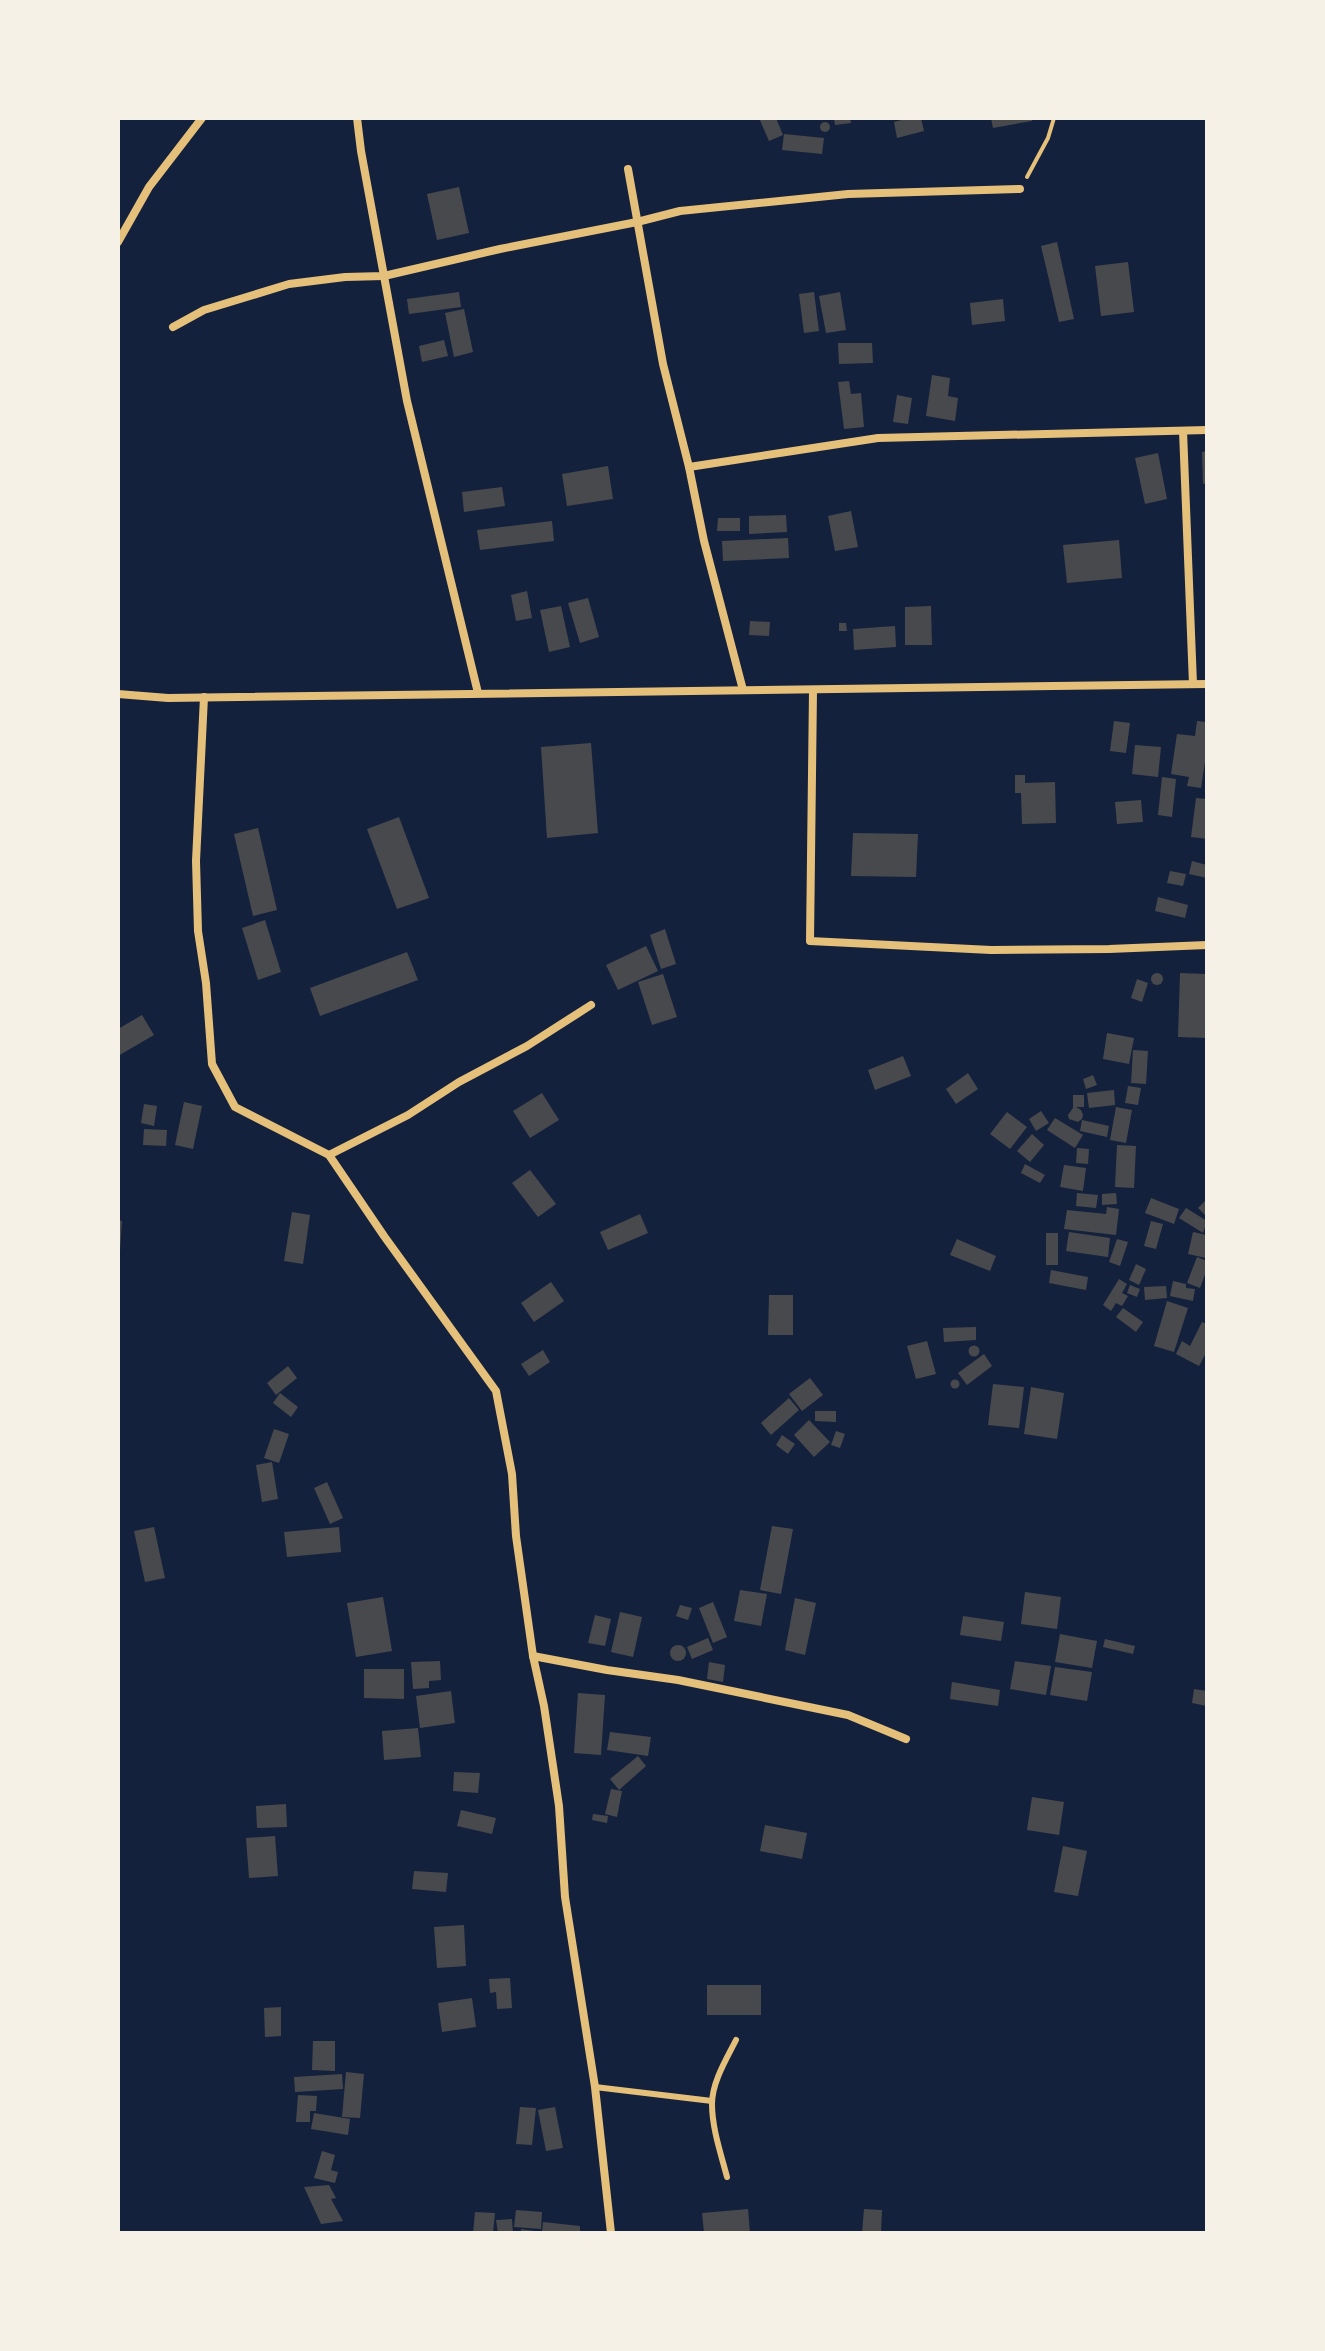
<svg xmlns="http://www.w3.org/2000/svg" width="1325" height="2351" font-family="Georgia,serif">
  <style>
    .building { fill: #48494c }
    .lines { fill: none; stroke-linecap: round; stroke-linejoin: round }
    .path { stroke: #e5c07b; stroke-width: 4 }
    .service { stroke: #e5c07b; stroke-width: 6 }
    .minor { stroke: #e5c07b; stroke-width: 8 }
  </style>
  <rect width="100%" height="100%" fill="#14213d"/>
  <g class="building">
    <path d="M759 118H776L783 135 769 141Z"/>
    <path d="M834 118H850L851 123 835 125Z"/>
    <path d="M909 118H921L924 131 897 138 894 122Z"/>
    <path d="M991 118H1032V121L993 128Z"/>
    <circle cx="825" cy="127" r="5"/>
    <path d="M784 134 824 138 822 154 782 150Z"/>
    <path d="M459 187 469 233 437 240 427 194Z"/>
    <path d="M1057 242 1074 319 1059 322 1041 246Z"/>
    <path d="M1128 262 1134 312 1101 316 1095 266Z"/>
    <path d="M459 292 461 307 409 314 407 299Z"/>
    <path d="M814 292 819 331 804 333 799 294Z"/>
    <path d="M840 292 846 330 826 333 819 296Z"/>
    <path d="M1003 299 1005 321 972 325 970 303Z"/>
    <path d="M464 309 473 352 454 357 445 313Z"/>
    <path d="M444 340 448 356 422 362 419 346Z"/>
    <path d="M838 343H872L873 363 839 364Z"/>
    <path d="M932 375 950 378 948 396 958 398 955 421 926 416Z"/>
    <path d="M849 381 851 394 861 393 864 427 844 429 838 382Z"/>
    <path d="M897 395 912 398 908 424 893 422Z"/>
    <path d="M1207 451V483L1203 484 1202 452Z"/>
    <path d="M1158 453 1167 499 1145 504 1135 458Z"/>
    <path d="M608 466 613 499 567 506 562 474Z"/>
    <path d="M502 487 505 506 464 512 462 492Z"/>
    <path d="M851 511 858 547 835 551 828 516Z"/>
    <path d="M786 515 787 532 749 534V516Z"/>
    <path d="M718 518H740V531H717Z"/>
    <path d="M552 521 554 541 480 550 477 530Z"/>
    <path d="M788 538 789 558 723 561 722 541Z"/>
    <path d="M1119 540 1122 578 1067 583 1063 545Z"/>
    <path d="M527 591 532 618 516 621 511 595Z"/>
    <path d="M588 598 599 637 580 643 568 603Z"/>
    <path d="M561 606 570 647 549 652 540 610Z"/>
    <path d="M931 606 932 645H905V607Z"/>
    <path d="M750 621 770 622 769 636 749 635Z"/>
    <path d="M839 623H846L847 631H839Z"/>
    <path d="M895 626 896 647 854 650 853 629Z"/>
    <path d="M1114 721 1130 723 1126 753 1110 751Z"/>
    <path d="M1197 721 1207 722V749L1201 788 1187 786 1189 777 1171 774 1177 734 1195 736Z"/>
    <path d="M591 743 598 833 547 838 541 747Z"/>
    <path d="M1135 745 1161 747 1158 777 1132 774Z"/>
    <path d="M1015 775H1025V783L1055 782 1056 823 1022 824 1021 793H1015Z"/>
    <path d="M1162 777 1176 779 1172 817 1158 815Z"/>
    <path d="M1196 798 1207 799V839L1191 837Z"/>
    <path d="M1141 800 1143 822 1117 824 1115 802Z"/>
    <path d="M399 817 429 898 397 909 367 829Z"/>
    <path d="M258 828 277 910 253 916 234 834Z"/>
    <path d="M853 833 918 834 916 877 851 876Z"/>
    <path d="M1192 861 1207 865V878L1189 874Z"/>
    <path d="M1170 871 1186 874 1183 886 1167 883Z"/>
    <path d="M1158 897 1188 905 1185 918 1155 911Z"/>
    <path d="M265 920 281 972 258 980 242 928Z"/>
    <path d="M665 929 676 964 661 969 650 935Z"/>
    <path d="M646 946 658 971 618 990 606 965Z"/>
    <path d="M407 952 418 980 320 1016 310 988Z"/>
    <circle cx="1157" cy="979" r="6"/>
    <path d="M1180 973 1207 974V1038L1178 1037Z"/>
    <path d="M663 974 677 1017 652 1025 638 982Z"/>
    <path d="M1137 979 1148 983 1142 1002 1131 998Z"/>
    <path d="M142 1015 154 1035 118 1056V1029Z"/>
    <path d="M1107 1033 1134 1038 1129 1064 1103 1059Z"/>
    <path d="M1133 1050 1148 1051 1146 1084 1131 1083Z"/>
    <path d="M903 1056 911 1076 875 1090 868 1070Z"/>
    <path d="M968 1073 978 1089 956 1104 946 1089Z"/>
    <path d="M1093 1075 1097 1085 1086 1089 1083 1079Z"/>
    <path d="M1128 1086 1141 1088 1138 1105 1125 1103Z"/>
    <path d="M1114 1090 1115 1105 1089 1108 1087 1093Z"/>
    <path d="M542 1093 559 1120 530 1138 513 1111Z"/>
    <path d="M1073 1095H1084V1107H1076L1081 1110 1083 1115 1082 1119 1078 1122 1069 1119 1068 1115 1073 1108Z"/>
    <path d="M184 1102 202 1106 193 1149 175 1145Z"/>
    <path d="M144 1104 157 1106 154 1126 141 1123Z"/>
    <path d="M1116 1107 1132 1110 1126 1143 1110 1140Z"/>
    <path d="M1041 1111 1049 1123 1036 1131 1029 1119Z"/>
    <path d="M1007 1112 1027 1127 1010 1149 990 1134Z"/>
    <path d="M1055 1118 1083 1135 1075 1148 1047 1130Z"/>
    <path d="M1082 1120 1109 1126 1107 1137 1080 1131Z"/>
    <path d="M144 1129 167 1130 166 1146 143 1145Z"/>
    <path d="M1032 1134 1044 1145 1030 1162 1017 1151Z"/>
    <path d="M1117 1145 1136 1146 1134 1188 1115 1187Z"/>
    <path d="M1077 1148 1089 1149 1088 1164 1076 1163Z"/>
    <path d="M1025 1164 1045 1175 1040 1183 1021 1173Z"/>
    <path d="M1064 1165 1086 1168 1083 1191 1060 1187Z"/>
    <path d="M530 1170 556 1204 538 1217 512 1183Z"/>
    <path d="M1077 1193 1098 1195 1096 1208 1076 1206Z"/>
    <path d="M1116 1193 1117 1204 1102 1205V1194Z"/>
    <path d="M1151 1198 1179 1209 1174 1224 1145 1213Z"/>
    <path d="M1207 1199V1217L1198 1208Z"/>
    <path d="M1107 1207 1119 1209 1116 1235 1064 1229 1067 1210 1106 1214Z"/>
    <path d="M1186 1208 1207 1221 1203 1233 1179 1218Z"/>
    <path d="M292 1212 310 1215 303 1264 284 1261Z"/>
    <path d="M640 1214 648 1233 608 1250 600 1232Z"/>
    <path d="M118 1220 122 1221 120 1251H118Z"/>
    <path d="M1151 1221 1163 1224 1156 1249 1144 1246Z"/>
    <path d="M1069 1232 1110 1238 1108 1257 1066 1251Z"/>
    <path d="M1193 1232 1207 1235 1206 1258 1188 1254Z"/>
    <rect x="1046" y="1233" width="12" height="32"/>
    <path d="M957 1239 996 1256 990 1271 950 1255Z"/>
    <path d="M1117 1239 1128 1242 1120 1266 1109 1262Z"/>
    <path d="M1197 1257 1207 1261V1269L1200 1288 1187 1283Z"/>
    <path d="M1136 1264 1146 1269 1139 1285 1129 1280Z"/>
    <path d="M1051 1270 1088 1277 1086 1290 1049 1283Z"/>
    <path d="M1119 1279 1127 1284 1122 1293 1128 1296 1122 1306 1116 1303 1111 1311 1103 1305Z"/>
    <path d="M1173 1281 1186 1284V1288L1195 1289 1193 1301 1170 1296Z"/>
    <path d="M551 1282 564 1301 534 1322 521 1303Z"/>
    <path d="M1130 1285 1140 1289 1137 1297 1127 1293Z"/>
    <path d="M1166 1286 1167 1298 1145 1300 1144 1287Z"/>
    <path d="M769 1295H793V1335H768Z"/>
    <path d="M1167 1301 1188 1308 1174 1352 1154 1346Z"/>
    <path d="M1123 1308 1143 1322 1136 1332 1116 1317Z"/>
    <path d="M1202 1322 1207 1324V1351L1199 1366 1176 1354 1182 1341 1190 1346Z"/>
    <path d="M976 1327V1340L944 1342 943 1328Z"/>
    <path d="M927 1341 936 1374 916 1379 907 1346Z"/>
    <circle cx="974" cy="1351" r="5.5"/>
    <path d="M543 1350 550 1362 529 1376 521 1364Z"/>
    <path d="M984 1354 992 1366 967 1385 958 1373Z"/>
    <path d="M288 1366 297 1378 276 1395 267 1383Z"/>
    <path d="M810 1378 823 1395 802 1411 789 1394Z"/>
    <circle cx="955" cy="1384" r="4.5"/>
    <path d="M993 1384 1024 1387 1019 1428 988 1425Z"/>
    <path d="M1031 1387 1064 1393 1057 1439 1024 1434Z"/>
    <path d="M280 1393 298 1407 291 1417 273 1403Z"/>
    <path d="M789 1398 799 1410 771 1435 761 1423Z"/>
    <path d="M815 1411H836V1422L815 1421Z"/>
    <path d="M809 1420 830 1442 814 1457 794 1435Z"/>
    <path d="M274 1429 289 1434 279 1463 264 1458Z"/>
    <path d="M836 1431 845 1434 840 1448 831 1445Z"/>
    <path d="M782 1435 795 1444 788 1454 776 1445Z"/>
    <path d="M272 1462 278 1499 262 1502 256 1465Z"/>
    <path d="M327 1482 343 1518 330 1524 314 1488Z"/>
    <path d="M772 1526 793 1529 781 1594 760 1590Z"/>
    <path d="M154 1527 165 1578 145 1582 134 1531Z"/>
    <path d="M339 1527 341 1552 287 1557 284 1532Z"/>
    <path d="M740 1590 767 1594 761 1626 734 1621Z"/>
    <path d="M1025 1592 1061 1597 1057 1629 1021 1624Z"/>
    <path d="M383 1597 392 1651 356 1657 347 1603Z"/>
    <path d="M795 1598 816 1603 805 1655 785 1650Z"/>
    <path d="M713 1602 727 1637 713 1643 699 1608Z"/>
    <path d="M680 1605 692 1608 688 1620 676 1616Z"/>
    <path d="M620 1612 642 1617 633 1657 611 1652Z"/>
    <path d="M595 1615 611 1619 605 1646 588 1643Z"/>
    <path d="M963 1616 1004 1622 1001 1641 960 1635Z"/>
    <path d="M1060 1634 1097 1641 1092 1668 1055 1662Z"/>
    <path d="M708 1638 713 1650 692 1659 687 1647Z"/>
    <path d="M1105 1639 1135 1646 1133 1654 1103 1647Z"/>
    <circle cx="678" cy="1653" r="8"/>
    <path d="M440 1661 441 1680 429 1681V1688L413 1689 411 1662Z"/>
    <path d="M1015 1661 1051 1666 1046 1695 1010 1689Z"/>
    <path d="M709 1662 725 1665 723 1682 707 1679Z"/>
    <path d="M1055 1667 1092 1672 1087 1701 1050 1695Z"/>
    <path d="M364 1669H404V1699L364 1698Z"/>
    <path d="M952 1682 1000 1690 998 1706 950 1699Z"/>
    <path d="M1194 1689 1207 1691V1706L1192 1703Z"/>
    <path d="M451 1691 455 1723 420 1728 416 1696Z"/>
    <path d="M578 1693 605 1695 601 1755 574 1753Z"/>
    <path d="M418 1728 421 1757 384 1760 382 1731Z"/>
    <path d="M610 1732 651 1737 648 1756 607 1750Z"/>
    <path d="M638 1756 646 1766 619 1790 610 1779Z"/>
    <path d="M454 1772 480 1773 478 1793 453 1791Z"/>
    <path d="M611 1789 622 1791 617 1817 605 1814Z"/>
    <path d="M1032 1797 1064 1802 1059 1835 1027 1830Z"/>
    <path d="M286 1804 287 1827 257 1828 256 1806Z"/>
    <path d="M461 1810 496 1818 492 1834 457 1826Z"/>
    <path d="M593 1814 608 1816 607 1823 592 1820Z"/>
    <path d="M765 1825 807 1833 802 1859 760 1851Z"/>
    <path d="M275 1836 278 1876 249 1878 246 1838Z"/>
    <path d="M1063 1846 1087 1851 1078 1896 1054 1892Z"/>
    <path d="M414 1871 448 1873 446 1892 412 1889Z"/>
    <path d="M464 1925 466 1966 437 1968 434 1927Z"/>
    <path d="M510 1978 512 2008 497 2009 496 1992 490 1993 489 1979Z"/>
    <rect x="707" y="1985" width="54" height="30"/>
    <path d="M472 1998 476 2027 442 2032 438 2003Z"/>
    <path d="M281 2007V2036L265 2037 264 2008Z"/>
    <path d="M313 2041H335V2071L312 2070Z"/>
    <path d="M346 2072 364 2074 360 2118 342 2117Z"/>
    <path d="M342 2074 343 2089 295 2092 294 2077Z"/>
    <path d="M298 2095 317 2096 316 2111H310V2122H296Z"/>
    <path d="M520 2107 536 2108 532 2145 516 2144Z"/>
    <path d="M555 2107 563 2148 546 2151 538 2110Z"/>
    <path d="M314 2113 350 2119 348 2135 311 2129Z"/>
    <path d="M322 2151 335 2155 331 2170 338 2172 335 2183 314 2178Z"/>
    <path d="M329 2185 336 2198 331 2199 343 2221 321 2224 304 2187Z"/>
    <path d="M748 2209 750 2233H704L702 2213Z"/>
    <path d="M864 2209 882 2210 881 2233H862Z"/>
    <path d="M516 2210 542 2212 541 2229 514 2227Z"/>
    <path d="M475 2212 495 2213 493 2233H473Z"/>
    <path d="M512 2219 513 2233H498L496 2220Z"/>
    <path d="M543 2222 580 2226V2233H521V2229L542 2232Z"/>
  </g>
  <g class="lines">
    <path class="path" d="M1027 177 1048 138 1054 118"/>
    <g class="service">
      <path d="M595 2087 712 2101"/>
      <path d="M727 2177C721 2154 712 2128 712 2104 712 2082 727 2058 736 2040"/>
    </g>
    <g class="minor">
      <path d="M357 118 361 151 407 401 478 693"/>
      <path d="M628 169 663 364 689 467 704 541 743 690"/>
      <path d="M118 242 149 187 202 118"/>
      <path d="M173 327 204 310 289 284 345 277 384 276 500 249 637 222 680 211 848 194 1020 189"/>
      <path d="M1183 431 1193 684"/>
      <path d="M689 467 878 438 1207 430"/>
      <path d="M813 690 810 941 991 950 1109 949 1207 945"/>
      <path d="M118 694 168 698 1207 684"/>
      <path d="M204 697 196 861 198 931 206 983 212 1064 235 1107 329 1155 384 1236 496 1391 512 1474 516 1536 533 1656 544 1706 559 1806 565 1897 595 2087 611 2233"/>
      <path d="M329 1155 408 1115 459 1082 527 1046 591 1005"/>
      <path d="M533 1656 607 1670 678 1680 848 1715 906 1739"/>
    </g>
  </g>
  <rect width="1325" height="2351" fill="none" stroke="#f6f1e7" stroke-width="240"/>
</svg>
